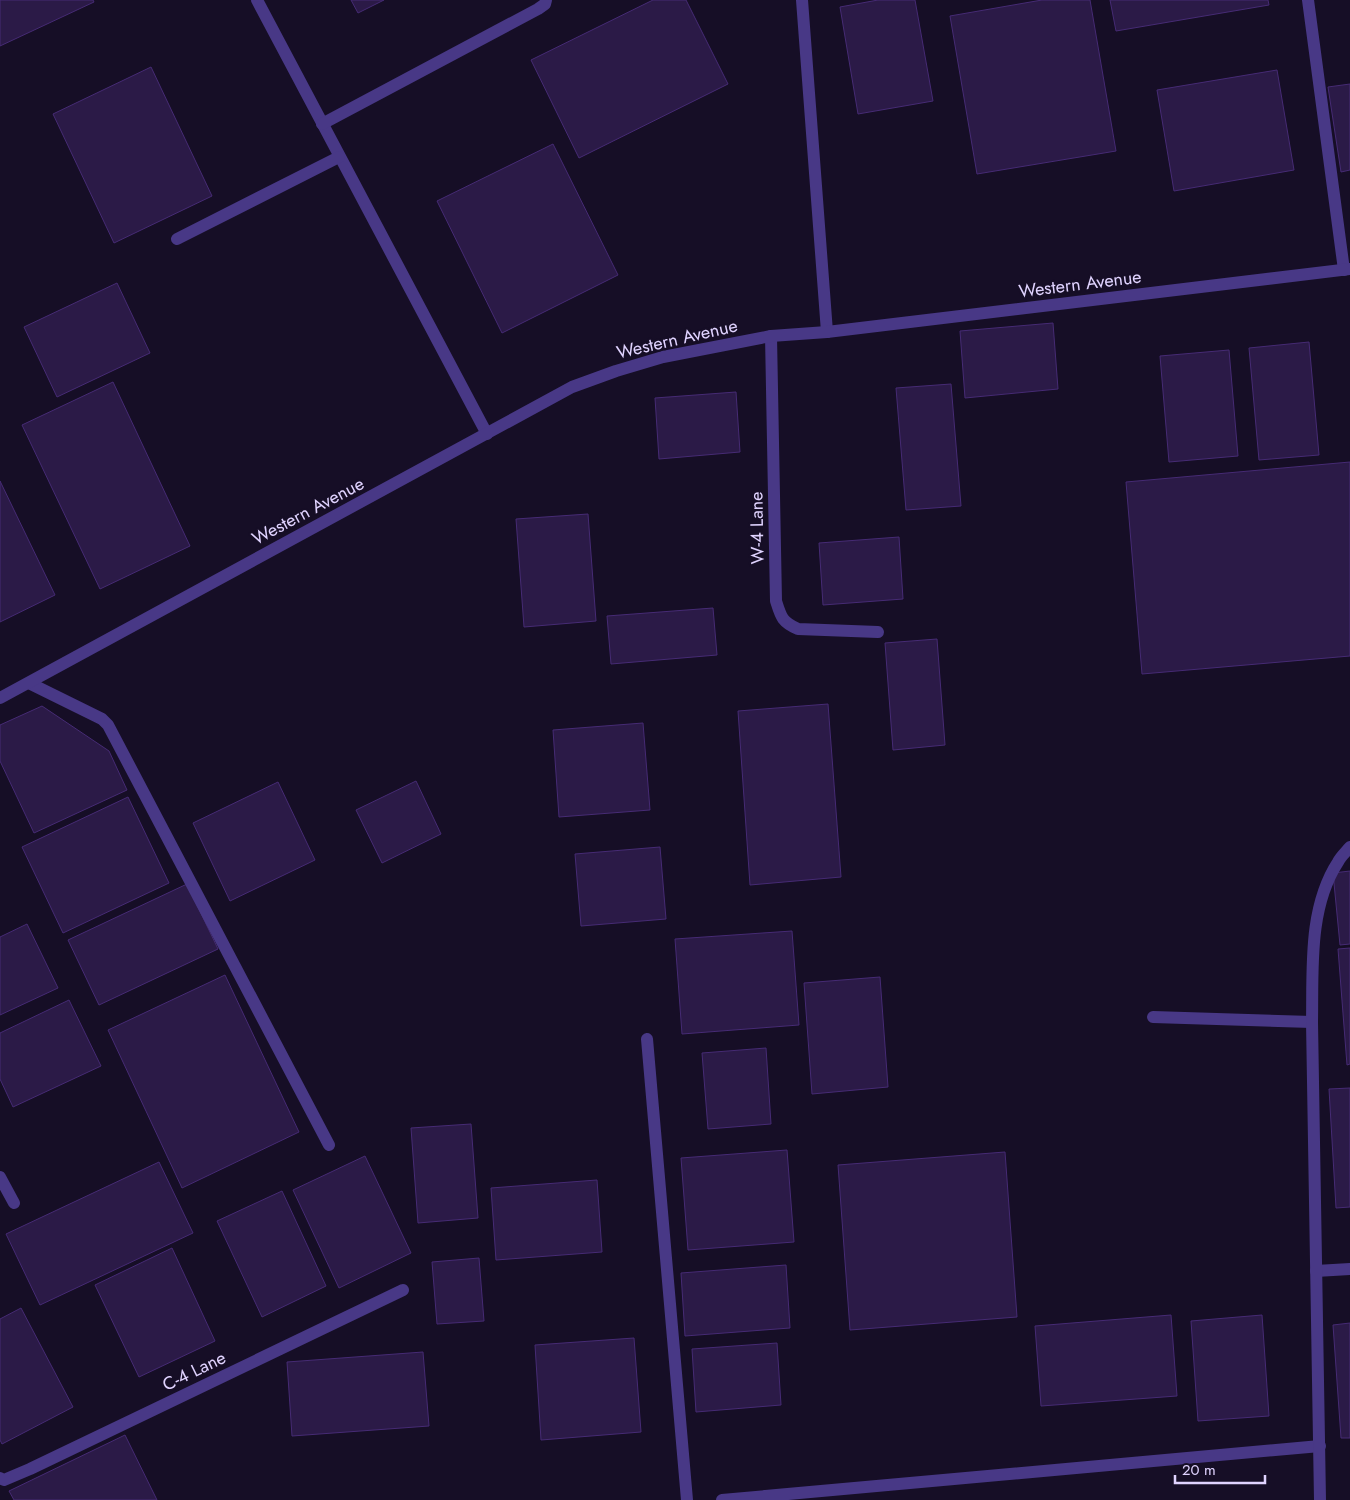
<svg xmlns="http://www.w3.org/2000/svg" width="1350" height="1500" font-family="Jost,sans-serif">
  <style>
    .building { fill: #2b1a47; stroke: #462b74 }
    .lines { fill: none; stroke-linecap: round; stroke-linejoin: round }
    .minor { stroke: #483886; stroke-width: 12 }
    .labels { text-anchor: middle; stroke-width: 4.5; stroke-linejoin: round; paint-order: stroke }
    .street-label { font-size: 18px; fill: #e0d3ff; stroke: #160e26 }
  </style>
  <rect width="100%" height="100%" fill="#160e26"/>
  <g class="building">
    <path d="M0 0H93L94 2 0 46Z"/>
    <path d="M351 0H384L358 13Z"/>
    <path d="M653 0H686L728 84 579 158 531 60Z"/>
    <path d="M878 0H915L933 101 858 114 840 7Z"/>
    <path d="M1042 0H1090L1116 151 977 174 950 16Z"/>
    <path d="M1110 0H1268L1269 5 1116 31Z"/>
    <path d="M151 67 212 196 114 243 53 114Z"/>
    <path d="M1277 70 1294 170 1174 191 1157 90Z"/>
    <path d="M1350 84V170L1341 172 1328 87Z"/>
    <path d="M553 144 618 275 502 333 437 201Z"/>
    <path d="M117 283 150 353 57 397 24 327Z"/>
    <path d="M1053 323 1058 389 965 398 960 331Z"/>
    <path d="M1309 342 1319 455 1259 460 1249 348Z"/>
    <path d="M1229 350 1238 456 1169 462 1160 356Z"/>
    <path d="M113 382 190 546 100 589 22 425Z"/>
    <path d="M951 384 961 506 906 510 896 388Z"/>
    <path d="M736 392 740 452 659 459 655 398Z"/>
    <path d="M1350 462V656L1142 674 1126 482Z"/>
    <path d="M0 481 55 595 0 622Z"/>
    <path d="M588 514 596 621 524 627 516 519Z"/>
    <path d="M899 537 903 599 823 605 819 543Z"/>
    <path d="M713 608 717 655 611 664 607 616Z"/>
    <path d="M937 639 945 745 893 750 885 643Z"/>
    <path d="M828 704 841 877 750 885 738 711Z"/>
    <path d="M42 706 109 751 127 790 34 833 0 761V725Z"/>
    <path d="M643 723 650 810 559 817 553 730Z"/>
    <path d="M416 781 441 834 382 863 356 810Z"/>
    <path d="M278 782 315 860 230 901 193 823Z"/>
    <path d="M128 797 169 883 63 933 22 847Z"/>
    <path d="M660 847 666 919 581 926 575 854Z"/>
    <path d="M1350 871V944L1340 945 1333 873Z"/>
    <path d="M187 884 218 949 99 1005 68 940Z"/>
    <path d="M27 924 58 988 0 1015V937Z"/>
    <path d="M792 931 799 1025 682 1034 675 939Z"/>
    <path d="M1350 948V1064L1347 1065 1338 949Z"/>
    <path d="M225 975 299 1132 182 1188 108 1030Z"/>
    <path d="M880 977 888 1087 812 1094 804 983Z"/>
    <path d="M69 1000 101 1066 13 1107 0 1079V1033Z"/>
    <path d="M766 1048 771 1124 708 1129 702 1053Z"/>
    <path d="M1350 1088V1207L1336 1208 1329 1089Z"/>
    <path d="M471 1124 478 1218 418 1223 411 1128Z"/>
    <path d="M787 1150 794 1242 688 1250 681 1158Z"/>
    <path d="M1005 1152 1017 1317 850 1330 838 1165Z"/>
    <path d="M365 1156 411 1253 339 1288 293 1190Z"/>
    <path d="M159 1162 193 1233 40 1305 6 1234Z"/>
    <path d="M597 1180 602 1252 496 1260 491 1188Z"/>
    <path d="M282 1191 326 1286 262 1317 217 1221Z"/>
    <path d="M172 1248 215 1341 139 1377 95 1285Z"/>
    <path d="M479 1258 484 1321 437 1324 432 1262Z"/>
    <path d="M786 1265 790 1328 685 1336 681 1273Z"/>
    <path d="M21 1308 73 1407 2 1444 0 1440V1319Z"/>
    <path d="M1171 1315 1177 1396 1041 1406 1035 1326Z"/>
    <path d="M1262 1315 1269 1416 1198 1421 1191 1321Z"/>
    <path d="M1350 1323V1438H1341L1333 1325Z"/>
    <path d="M634 1338 641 1432 541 1440 535 1345Z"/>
    <path d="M777 1343 781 1405 696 1412 692 1349Z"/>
    <path d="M423 1352 429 1426 292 1436 287 1362Z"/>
    <path d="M125 1435 157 1500H14L9 1491Z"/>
  </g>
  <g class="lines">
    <g class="minor">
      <path d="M257 0 487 434"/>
      <path d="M802 0 827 332"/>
      <path d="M1308 0 1344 270"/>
      <path d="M322 124 538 9 545 4 546 0"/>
      <path d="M177 239 339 157"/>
      <path d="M771 336 776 601C781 617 782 622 798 629L878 632"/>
      <path d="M29 683 102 719 108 725 329 1145"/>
      <path d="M0 698 572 387 616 371 663 357 771 336 827 332 1350 269"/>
      <path d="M1153 1017 1312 1022"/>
      <path d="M647 1039 687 1500"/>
      <path d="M0 1177 14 1203"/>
      <path d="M1316 1271 1350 1269"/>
      <path d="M0 1478 4 1480 30 1469 403 1290"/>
      <path d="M722 1500 1320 1446"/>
      <path d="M1320 1500 1312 1022C1313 970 1308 908 1338 862 1341 856 1346 852 1350 847"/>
    </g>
  </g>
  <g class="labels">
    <g class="street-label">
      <text transform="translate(1080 284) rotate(-7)" y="6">Western Avenue</text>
      <text transform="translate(677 339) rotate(-13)" y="6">Western Avenue</text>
      <text transform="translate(308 511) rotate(-28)" y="6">Western Avenue</text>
      <text transform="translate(757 528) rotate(-91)" y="6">W-4 Lane</text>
      <text transform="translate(194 1371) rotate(-26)" y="6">C-4 Lane</text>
    </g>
  </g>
  <path d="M1175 1475v8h90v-8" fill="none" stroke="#e0d3ff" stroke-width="2.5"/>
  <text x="1182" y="1475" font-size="15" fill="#e0d3ff" stroke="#160e26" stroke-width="4" paint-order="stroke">20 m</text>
</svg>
